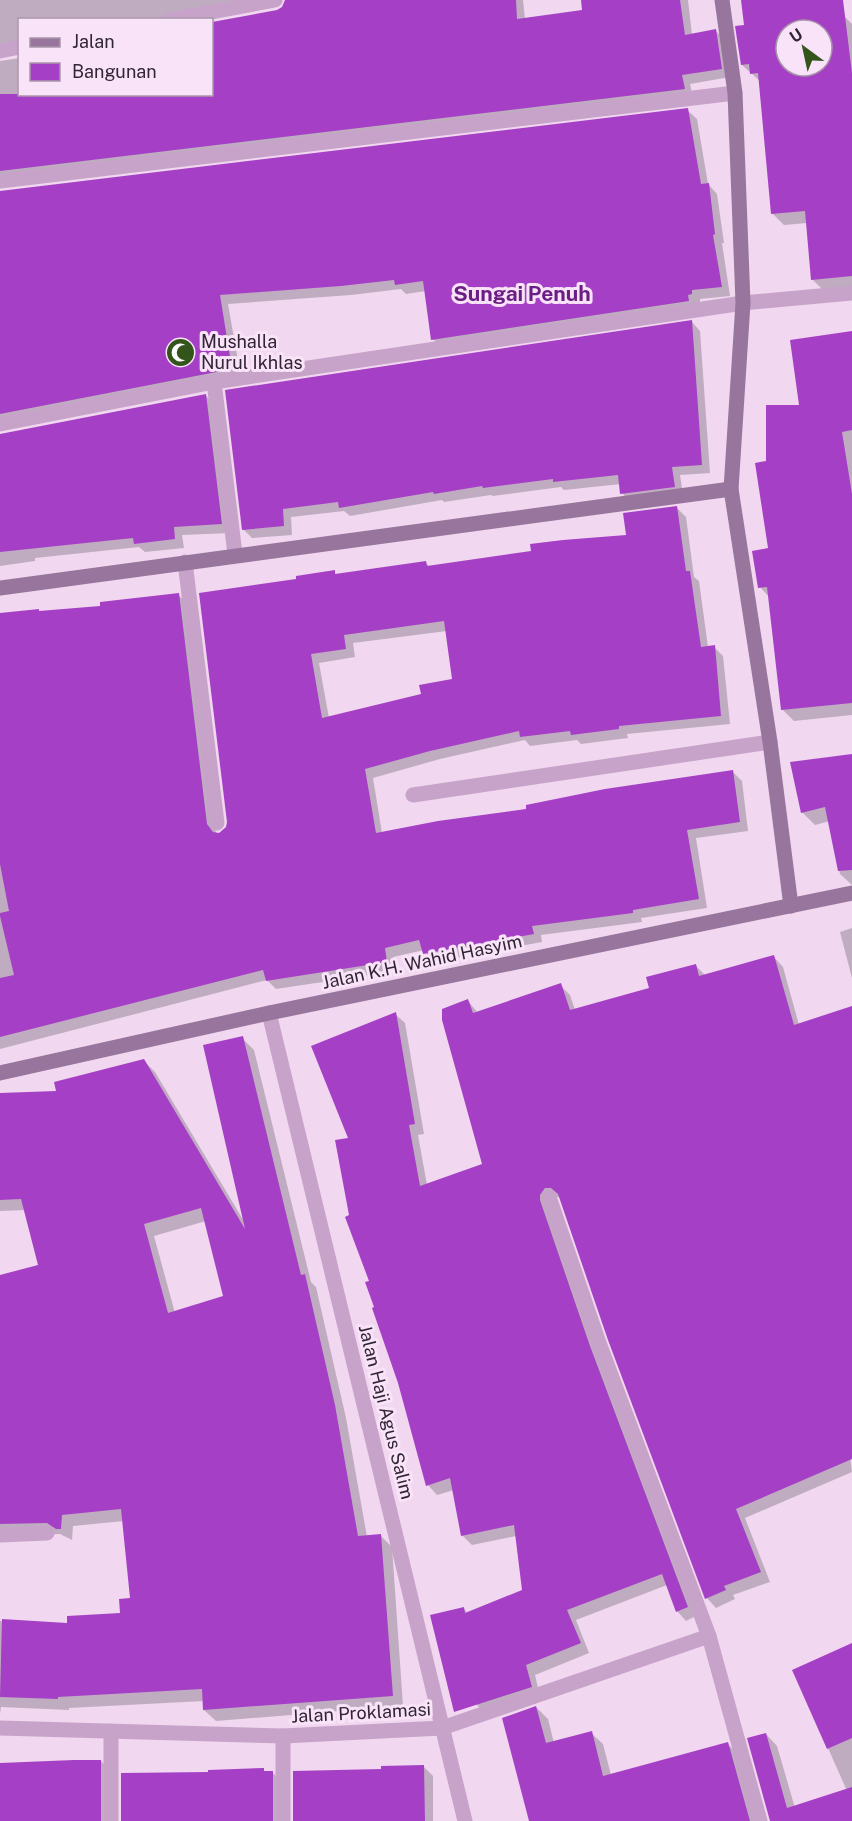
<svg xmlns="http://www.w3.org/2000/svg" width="852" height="1821" font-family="'Public Sans',sans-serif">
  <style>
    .shadow { fill: #0003; fill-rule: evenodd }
    .building { fill: #a540c6; fill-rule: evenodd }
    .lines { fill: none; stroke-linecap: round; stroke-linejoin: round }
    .lane { stroke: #c7a3c9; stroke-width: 15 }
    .street { stroke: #c7a3c9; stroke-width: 15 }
    .secondary { stroke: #97759c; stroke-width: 15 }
    .labels { text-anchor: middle; stroke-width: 6; stroke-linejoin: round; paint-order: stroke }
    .poi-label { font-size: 18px; fill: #312534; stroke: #f9e3f8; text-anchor: start }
    .street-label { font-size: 18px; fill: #312534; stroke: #f9e3f8 }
    .quarter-label { font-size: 21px; font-weight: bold; fill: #6a1e83; stroke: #f9e3f8 }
  </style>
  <rect width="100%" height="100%" fill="#f1d7f0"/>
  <g class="shadow">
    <path d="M0 0H278L176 20H20V48L2 53 0 59Z"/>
    <path d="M286 0H523L525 19 584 11 582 0H688L692 35 716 31 725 40 730 77 690 84 693 98 0 186V61L20 58V94H212V23L277 11 283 8Z"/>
    <path d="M844 16 852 24V288L824 291 812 279 807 223 784 225 772 213 761 82 742 65 737 27ZM786 30H822V66H786Z"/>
    <path d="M687 110 697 119 708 184 717 194 724 243H722L730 296 700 299V303L442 348 433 339 426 291 406 294 401 289 351 295 228 304 241 378 2 426 0 432V192Z"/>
    <path d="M692 322 700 331 710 473 680 475 683 495 631 502 622 493 621 484 564 490 561 487 493 496 491 495 444 502 442 500 350 516 344 511 291 517 292 535 252 538 243 529 226 392Z"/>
    <path d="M852 332V715L794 721 782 709 769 597 760 587 770 549 768 463 801 407Z"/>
    <path d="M205 395 214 404 230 533 182 535 184 548 145 552 139 547 35 558V561L0 566V435Z"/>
    <path d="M677 508 686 517 694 577 699 581 708 647H714L723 656 730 724 627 734 628 738 581 744 577 740 530 746 525 740 440 759 373 778 382 833 528 810 733 772 742 781 748 831 696 838 707 908 641 918 642 922 541 935 542 942 434 962 424 950 393 957 396 971 276 989 267 980 0 1049V615L102 608 178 595 188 604 216 834H219L227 828 298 580 334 572 337 575 426 563 430 567 628 537ZM447 631 453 680 422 695 329 718 319 663 355 657 353 643Z"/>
    <path d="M852 756V885L840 874 830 821 815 825 802 812Z"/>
    <path d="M852 928V978L840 932Z"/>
    <path d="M774 957 783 967 799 1025 852 1008V1455L850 1456 852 1472 745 1518 770 1582 733 1595 735 1599 716 1608 707 1598 561 1197H555L696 1616 686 1621 677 1611 667 1585 576 1620 589 1653 535 1675 540 1696 486 1715 477 1705 472 1685 463 1608 469 1614 523 1591 516 1536 472 1545 462 1535 454 1490 437 1495 428 1485 351 1216 395 1014 405 1023 424 1134 418 1135 427 1185 483 1165 468 1001 478 1013 560 985 570 995 575 1010 650 989 696 966 706 976Z"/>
    <path d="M242 1038 254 1050 311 1282 316 1287 346 1418 367 1537 381 1536 392 1547 403 1706 216 1721 204 1710V1701L69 1708V1710L1 1707 0 1714V1621L69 1624 122 1614 131 1599 124 1521 73 1526 72 1540 60 1534 19 1536 0 1534V1276L40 1266 26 1210 0 1211V1095L58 1092 143 1060 155 1072 245 1223ZM206 1221 225 1297 175 1313 154 1236Z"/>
    <path d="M852 1645V1821H771L766 1734 777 1746 795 1808 847 1791 794 1671Z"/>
    <path d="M536 1707 548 1719 554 1743 591 1733 603 1744 611 1775 728 1744 739 1756 757 1821H530Z"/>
    <path d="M101 1761 110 1771V1821H0V1764Z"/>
    <path d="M424 1767 433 1776V1821H294L382 1771Z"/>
    <path d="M263 1770 266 1773H273L282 1782V1821H122L209 1773Z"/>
  </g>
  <g class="building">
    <path d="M285 0H516L517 19 582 10 581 0H680L685 35 716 29 722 69 682 75 685 89 0 171V94H212V22L277 10 282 7Z"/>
    <path d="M741 0H843L852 73V276L811 280 805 211 771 214 758 73 750 74 749 64 741 65 735 26 744 25ZM786 30H822V66H786Z"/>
    <path d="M688 108 701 184 709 183 715 234 713 235 722 287 692 290V294L688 295 689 301 431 340 423 281 395 285 394 280 341 286 220 295 232 369 0 414V191Z"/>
    <path d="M692 320 702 465 672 467 675 487 620 494 618 475 553 482V479L483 488 482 486 434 494 433 492 339 508 338 502 283 509 284 526 242 530 225 390Z"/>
    <path d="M852 331V430L842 432 852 494V703L781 710 767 587 758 588 752 551 768 548 755 463 766 461V405H799L790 340Z"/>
    <path d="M206 394 222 524 174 527 175 539 134 544 133 538 0 552V434Z"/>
    <path d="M677 506 686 571H690L701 647 715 645 721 716 619 726V729L571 735 570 731 520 737 519 731 430 751 365 769 376 833 438 821 526 809V805L605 789 733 770 740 822 687 830 699 899 633 910V913L532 926 534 934 423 954 419 940 385 948 387 962 266 981 263 970 0 1037V978L14 975 0 916V913L9 911 0 864V613L39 609V611L100 606V602L179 593 207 824 213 832 219 833 226 827 227 822 199 593 296 579V576L335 570V574L426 561 427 566 531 551 530 544 563 540 626 535 623 513ZM444 621 452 679 419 685 421 694 322 718 311 654 346 649 344 635Z"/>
    <path d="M852 754V870L838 871 825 807 801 813 790 762Z"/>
    <path d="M774 955 794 1025 852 1006V1459L736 1509 761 1572 724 1586 726 1590 705 1599 608 1340 558 1194 551 1188H545L540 1195V1200L590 1346 688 1607 676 1612 662 1574 567 1610 581 1643 526 1665 532 1687 454 1712 430 1615 464 1607 465 1613 522 1590 514 1525 461 1536 450 1478 426 1486 398 1383 372 1308 374 1307 365 1282 369 1281 345 1217 349 1215 335 1140 348 1138 311 1046 396 1012 415 1124 409 1125 420 1186 482 1164 442 1020V1009L468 999 473 1013 561 983 570 1010 649 988 646 977 696 964 699 976Z"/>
    <path d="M243 1036 301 1275 305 1274 335 1405 358 1536 381 1534 393 1696 203 1710 202 1689 58 1697V1699L0 1697 2 1619 67 1623V1616L120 1613 119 1599 130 1598 121 1509 62 1515 61 1529H56L47 1523 0 1524V1275L38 1265 21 1199 0 1200V1093L56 1091 54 1082 144 1059 245 1229 203 1045ZM201 1208 223 1296 168 1313 144 1224Z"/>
    <path d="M852 1643V1738L827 1749 792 1670Z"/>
    <path d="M536 1706 546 1743 592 1731 603 1776 728 1742 750 1821H529L502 1718Z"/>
    <path d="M766 1733 787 1808 852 1787V1821H770L747 1738Z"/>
    <path d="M74 1760H101V1821H0V1763Z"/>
    <path d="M424 1765 425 1821H293V1771L381 1769V1766Z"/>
    <path d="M264 1768V1771H273V1821H121V1773L208 1772V1770Z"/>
  </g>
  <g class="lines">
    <path class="lane" d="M743 303 852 293"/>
    <g class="street">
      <path d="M169 20 275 0"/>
      <path d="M0 51 20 47"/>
      <path d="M0 181 735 93"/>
      <path d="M214 382 235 554"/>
      <path d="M0 424 214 382 743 303"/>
      <path d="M185 562 217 823"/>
      <path d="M413 795 770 742"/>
      <path d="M269 1013 465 1821"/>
      <path d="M549 1197 599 1343 709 1636 760 1821"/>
      <path d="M0 1535 47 1533"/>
      <path d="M0 1728 283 1736 442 1728 709 1636"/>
      <path d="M111 1821V1731"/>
      <path d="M283 1821V1736"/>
    </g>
    <g class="secondary">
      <path d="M722 0 735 93 743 303 731 489 770 742 791 906"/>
      <path d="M0 588 731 489"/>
      <path d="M0 1073 269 1013 852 893"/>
    </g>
  </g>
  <defs>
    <symbol id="mosque-disc" viewBox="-11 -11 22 22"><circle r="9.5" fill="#33551b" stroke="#f9e3f8"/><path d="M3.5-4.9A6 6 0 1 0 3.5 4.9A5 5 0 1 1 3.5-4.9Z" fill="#fff"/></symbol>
  </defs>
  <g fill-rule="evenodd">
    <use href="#mosque-disc" x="164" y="336" width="33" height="33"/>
  </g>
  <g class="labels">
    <g class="poi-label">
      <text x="201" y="348">Mushalla<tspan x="201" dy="21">Nurul Ikhlas</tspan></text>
    </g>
    <g class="street-label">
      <text transform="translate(422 962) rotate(-12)" y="6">Jalan K.H. Wahid Hasyim</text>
      <text transform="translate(386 1412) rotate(76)" y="6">Jalan Haji Agus Salim</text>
      <text transform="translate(361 1713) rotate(-3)" y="6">Jalan Proklamasi</text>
    </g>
    <g class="quarter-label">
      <text x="522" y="301">Sungai Penuh</text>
    </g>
  </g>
  <rect x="18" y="18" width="195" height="78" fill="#f9e3f8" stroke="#a997aa" stroke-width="1.5"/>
  <rect x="30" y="38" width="30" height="9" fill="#97759c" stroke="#a997aa" stroke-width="1.5"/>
  <text x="72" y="48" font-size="18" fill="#312534">Jalan</text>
  <rect x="30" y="63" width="30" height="18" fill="#a540c6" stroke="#a997aa" stroke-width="1.5"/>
  <text x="72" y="78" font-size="18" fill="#312534">Bangunan</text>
  <g transform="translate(804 48) rotate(327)"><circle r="28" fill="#f9e3f8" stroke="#a997aa" stroke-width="1.5"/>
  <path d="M0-4.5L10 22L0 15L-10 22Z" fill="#33551b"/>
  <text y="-9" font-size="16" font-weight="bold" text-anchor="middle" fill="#312534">U</text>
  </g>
</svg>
